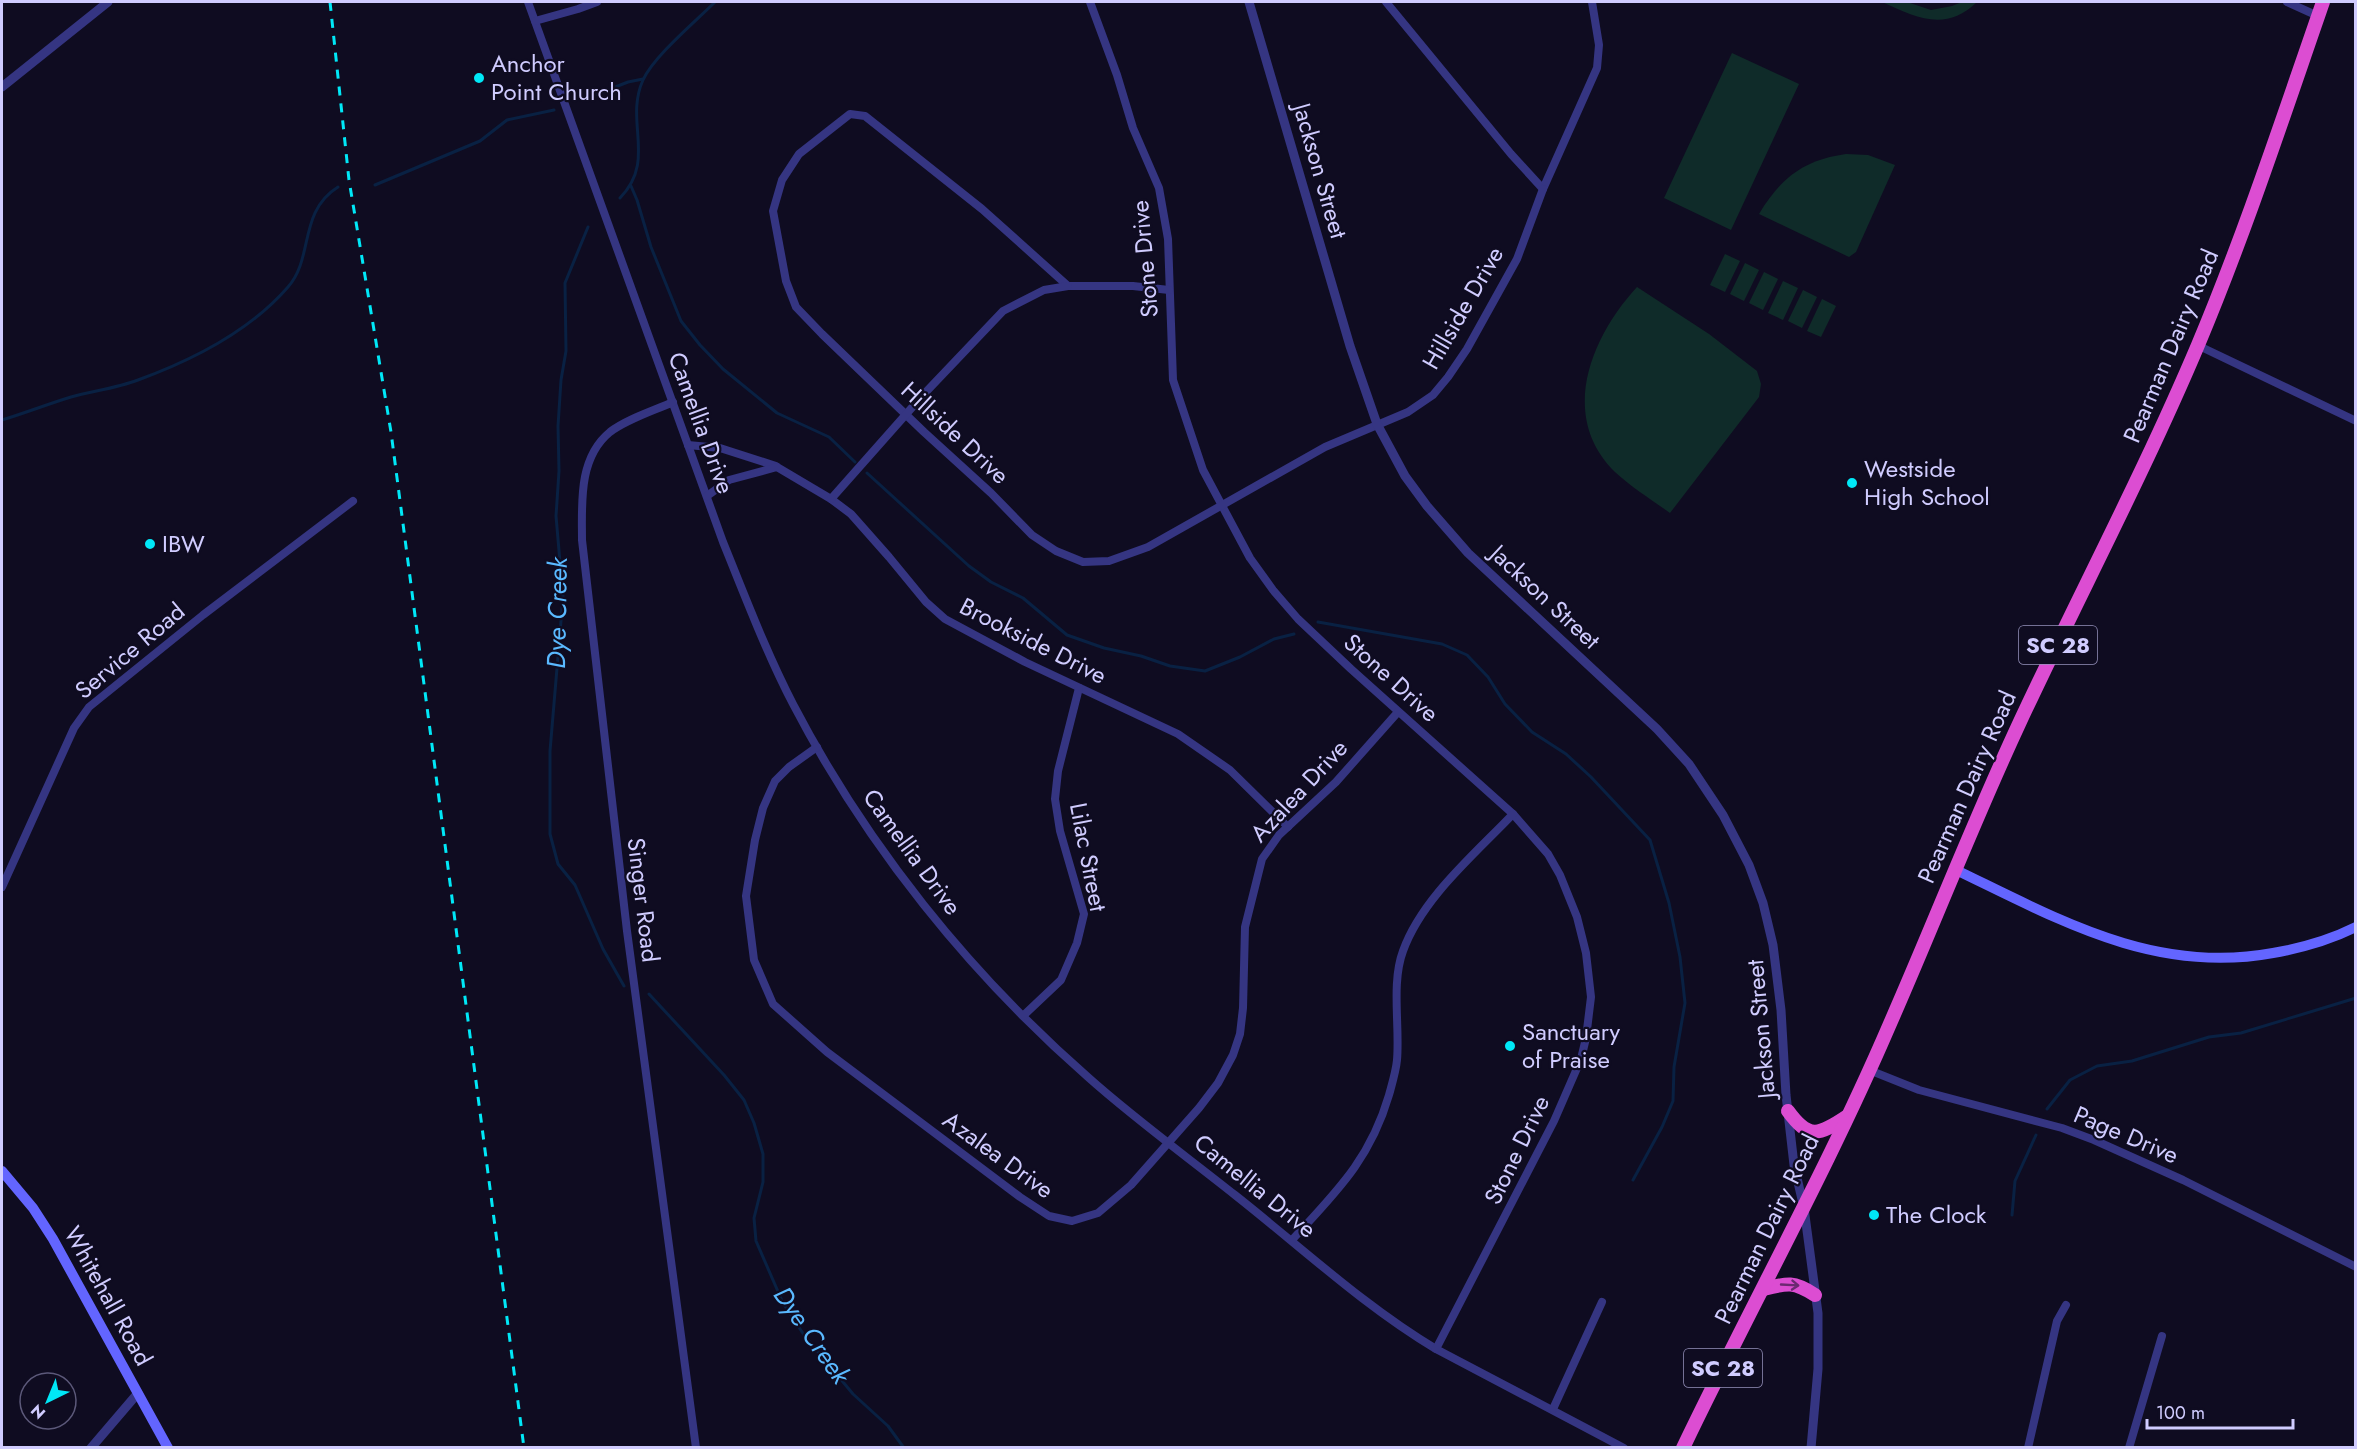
<svg xmlns="http://www.w3.org/2000/svg" width="2357" height="1449" font-family="Jost,sans-serif">
  <style>
    .green { fill: #0f2b29 }
    .lines { fill: none; stroke-linecap: round; stroke-linejoin: round }
    .stream { stroke: #092143; stroke-width: 3 }
    .minor { stroke: #353582; stroke-width: 8 }
    .tertiary { stroke: #353582; stroke-width: 9 }
    .secondary { stroke: #6365ff; stroke-width: 10 }
    .trunk { stroke: #dc4dd2; stroke-width: 14 }
    .rail { stroke: #00e8f7; stroke-width: 3; stroke-dasharray: 9 8; stroke-linecap: butt }
    .oneway { stroke: #6b2971 }
    .poi-dot { fill: #00e8f7; stroke: #0f0c21; stroke-width: 2 }
    .labels { text-anchor: middle; stroke-width: 4.5; stroke-linejoin: round; paint-order: stroke }
    .shield { fill: #0f0c21; stroke: #9692bc; stroke-width: 1.5 }
    .shield-label { font-size: 22px; font-weight: bold; fill: #d0ccff }
    .poi-label { font-size: 24px; fill: #d0ccff; stroke: #0f0c21; text-anchor: start }
    .street-label { font-size: 24px; fill: #d0ccff; stroke: #0f0c21 }
    .water-label { font-size: 26px; font-style: italic; fill: #5ab9ff; stroke: #0f0c21 }
  </style>
  <rect width="100%" height="100%" fill="#0f0c21"/>
  <g class="green">
    <path d="M1882 2H1907L1931 10 1952 6 1962 2H1977C1945 33 1916 17 1882 2Z"/>
    <path d="M1732 53 1799 84 1731 230 1664 198Z"/>
    <path d="M1846 154 1868 155 1895 165 1856 252 1849 257 1759 214C1781 178 1803 160 1846 154Z"/>
    <path d="M1725 254 1740 261 1725 292 1710 285Z"/>
    <path d="M1745 263 1759 270 1744 301 1730 294Z"/>
    <path d="M1764 272 1778 279 1763 310 1749 303Z"/>
    <path d="M1783 281 1798 288 1783 320 1768 313Z"/>
    <path d="M1637 287 1709 334 1757 371 1761 384 1759 397 1670 513C1652 500 1631 487 1615 472 1558 416 1591 337 1637 287Z"/>
    <path d="M1803 290 1817 297 1802 328 1788 321Z"/>
    <path d="M1822 299 1836 306 1821 337 1807 331Z"/>
  </g>
  <g class="lines">
    <g class="stream">
      <path d="M582 100 628 82 643 79"/>
      <path d="M375 185 480 141 507 120 554 110"/>
      <path d="M631 186 637 200 651 247 681 321 700 345 723 369 777 413 829 437 855 462"/>
      <path d="M620 198C657 160 624 122 643 80 654 56 696 21 715 2"/>
      <path d="M588 227 565 283 566 351 561 380 558 426 559 471 556 516 563 597 550 751V834L558 864 575 885 603 949 624 986"/>
      <path d="M2 420C25 413 48 404 71 397 93 391 117 388 138 380 193 360 249 332 288 287 314 258 298 212 338 187"/>
      <path d="M867 473 969 566 991 582 1023 598 1067 635 1104 648 1141 656 1170 666 1205 671 1240 657 1274 639 1294 634"/>
      <path d="M1318 622 1442 644 1467 655 1488 677 1505 704 1532 732 1566 754 1591 777 1650 840 1669 903 1680 957 1685 1003 1674 1067 1673 1101 1662 1127 1633 1180"/>
      <path d="M649 994 724 1075 744 1100 754 1123 763 1154V1182L754 1218 756 1241 783 1303 804 1335 853 1394 888 1426 904 1448"/>
      <path d="M2047 1109 2070 1080 2097 1066 2132 1061 2209 1037 2241 1033 2356 998"/>
      <path d="M2012 1215 2015 1181 2036 1135"/>
    </g>
    <g class="minor">
      <path d="M528 2 723 542C745 596 766 652 793 704 867 846 969 973 1089 1078 1135 1119 1186 1156 1235 1195 1301 1247 1364 1306 1436 1349L1624 1448"/>
      <path d="M1090 2 1117 75 1133 128 1159 188 1168 239 1173 380 1203 470 1250 558 1273 590 1298 619 1351 669 1513 814 1548 854 1560 875 1577 917 1586 953 1591 997 1586 1038 1581 1059 1554 1121 1436 1349"/>
      <path d="M1386 2 1511 154 1543 189 1597 68 1599 45 1592 2"/>
      <path d="M2287 2 2318 16"/>
      <path d="M535 21 578 9 597 2"/>
      <path d="M1169 290 1133 286H1068L982 209 865 116 850 114 799 154 782 180 773 211 786 281 796 307 822 334 924 432 991 493 1032 535 1056 551 1083 562 1109 561 1148 547 1325 447 1408 412 1433 395 1448 377 1467 349 1517 259 1543 189"/>
      <path d="M2197 345 2356 421"/>
      <path d="M673 402C653 411 627 419 610 432 578 458 582 504 582 540L627 931 696 1448"/>
      <path d="M688 445 720 448 776 466"/>
      <path d="M707 496 729 480 777 467 831 499 851 514 889 557 926 602 945 619 1025 662 1178 734 1230 770 1288 827"/>
      <path d="M831 499 924 394 1003 311 1044 290 1068 286"/>
      <path d="M817 747 789 767 775 781 763 808 755 840 746 896 754 960 773 1004 827 1052 1020 1197 1049 1216 1072 1221 1098 1213 1131 1185 1199 1108 1218 1083 1233 1055 1240 1034 1243 1008 1245 927 1262 859 1279 835 1336 782 1398 712"/>
      <path d="M2 887 74 728 89 707 203 615 353 501"/>
      <path d="M1023 1016 1061 980 1077 943 1084 914 1060 831 1055 799 1058 771 1079 688"/>
      <path d="M1869 1070 1919 1090 2062 1128 2094 1140 2183 1180 2356 1267"/>
      <path d="M1292 1240C1336 1192 1370 1160 1389 1095 1392 1084 1396 1071 1397 1060 1400 1026 1391 983 1403 951 1422 898 1475 854 1513 814"/>
      <path d="M1553 1409 1602 1302"/>
      <path d="M2028 1448 2057 1321 2066 1305"/>
      <path d="M2129 1448 2162 1336"/>
    </g>
    <g class="tertiary">
      <path d="M1249 2 1350 346 1377 424 1405 476 1427 506 1468 553 1657 729 1689 764 1723 815 1749 865 1763 903 1773 945 1781 1010 1786 1095 1794 1165 1804 1208 1818 1313V1369L1811 1448"/>
      <path d="M2 87 108 2"/>
      <path d="M91 1448 138 1393"/>
    </g>
    <g class="secondary">
      <path d="M1954 869C2058 919 2154 975 2273 953 2302 948 2330 940 2356 927"/>
      <path d="M2 1171 33 1208 53 1239 168 1448"/>
    </g>
    <g class="trunk">
      <path d="M1788 1111C1809 1140 1819 1135 1846 1117"/>
      <path d="M1764 1289C1787 1283 1794 1281 1815 1295"/>
      <path d="M1683 1448C1751 1306 1827 1170 1889 1026 1933 926 1972 825 2018 726 2077 599 2143 475 2198 345 2245 233 2283 117 2323 2"/>
    </g>
    <path class="rail" d="M330 2 349 180 391 432 524 1448"/>
  </g>
  <defs><path id="oneway-shaft" d="M-6 0H5M1.5-3L5.5 0L1.5 3" fill="none" stroke-width="1.6" stroke-linecap="round" stroke-linejoin="round" transform="scale(1.5)"/></defs>
  <use class="oneway" href="#oneway-shaft" transform="translate(1790 1285) rotate(3)"/>
  <g class="poi-dot">
    <circle cx="479" cy="78" r="6"/>
    <circle cx="1852" cy="483" r="6"/>
    <circle cx="150" cy="544" r="6"/>
    <circle cx="1510" cy="1046" r="6"/>
    <circle cx="1874" cy="1215" r="6"/>
  </g>
  <g class="labels">
    <g class="shield">
      <rect x="2019" y="626" width="78" height="38" rx="4.5"/>
      <rect x="1684" y="1349" width="78" height="38" rx="4.5"/>
    </g>
    <g class="shield-label">
      <text x="2058" y="653">SC 28</text>
      <text x="1723" y="1376">SC 28</text>
    </g>
    <g class="poi-label">
      <text x="491" y="72">Anchor<tspan x="491" dy="28">Point Church</tspan></text>
      <text x="1864" y="477">Westside<tspan x="1864" dy="28">High School</tspan></text>
      <text x="162" y="552">IBW</text>
      <text x="1522" y="1040">Sanctuary<tspan x="1522" dy="28">of Praise</tspan></text>
      <text x="1886" y="1223">The Clock</text>
    </g>
    <g class="street-label">
      <text transform="translate(1320 171) rotate(74)" y="8">Jackson Street</text>
      <text transform="translate(1145 259) rotate(-95)" y="8">Stone Drive</text>
      <text transform="translate(1463 308) rotate(-60)" y="8">Hillside Drive</text>
      <text transform="translate(2171 346) rotate(-67)" y="8">Pearman Dairy Road</text>
      <text transform="translate(701 423) rotate(70)" y="8">Camellia Drive</text>
      <text transform="translate(955 433) rotate(43)" y="8">Hillside Drive</text>
      <text transform="translate(1545 597) rotate(43)" y="8">Jackson Street</text>
      <text transform="translate(1033 641) rotate(27)" y="8">Brookside Drive</text>
      <text transform="translate(130 651) rotate(-40)" y="8">Service Road</text>
      <text transform="translate(1391 678) rotate(42)" y="8">Stone Drive</text>
      <text transform="translate(1967 787) rotate(-66)" y="8">Pearman Dairy Road</text>
      <text transform="translate(1299 791) rotate(-47)" y="8">Azalea Drive</text>
      <text transform="translate(912 852) rotate(54)" y="8">Camellia Drive</text>
      <text transform="translate(1088 857) rotate(79)" y="8">Lilac Street</text>
      <text transform="translate(643 900) rotate(83)" y="8">Singer Road</text>
      <text transform="translate(1761 1029) rotate(-95)" y="8">Jackson Street</text>
      <text transform="translate(2126 1135) rotate(23)" y="8">Page Drive</text>
      <text transform="translate(1517 1150) rotate(-64)" y="8">Stone Drive</text>
      <text transform="translate(998 1155) rotate(36)" y="8">Azalea Drive</text>
      <text transform="translate(1255 1186) rotate(39)" y="8">Camellia Drive</text>
      <text transform="translate(1767 1229) rotate(-64)" y="8">Pearman Dairy Road</text>
      <text transform="translate(108 1296) rotate(61)" y="8">Whitehall Road</text>
    </g>
    <g class="water-label">
      <text transform="translate(557 613) rotate(-89)" y="9">Dye Creek</text>
      <text transform="translate(812 1335) rotate(55)" y="9">Dye Creek</text>
    </g>
  </g>
  <rect width="2357" height="1449" fill="none" stroke="#d0ccff" stroke-width="6"/>
  <g transform="translate(48 1401) rotate(223)"><circle r="28" fill="#0f0c21" stroke="#5c597a" stroke-width="1.5"/>
  <path d="M0-4.5L10 22L0 15L-10 22Z" fill="#00e8f7"/>
  <text y="-9" font-size="16" font-weight="bold" text-anchor="middle" fill="#d0ccff">N</text>
  </g>
  <path d="M2147 1419v9h146v-9" fill="none" stroke="#d0ccff" stroke-width="3"/>
  <text x="2156" y="1419" font-size="18" fill="#d0ccff" stroke="#0f0c21" stroke-width="4.5" paint-order="stroke">100 m</text>
</svg>
